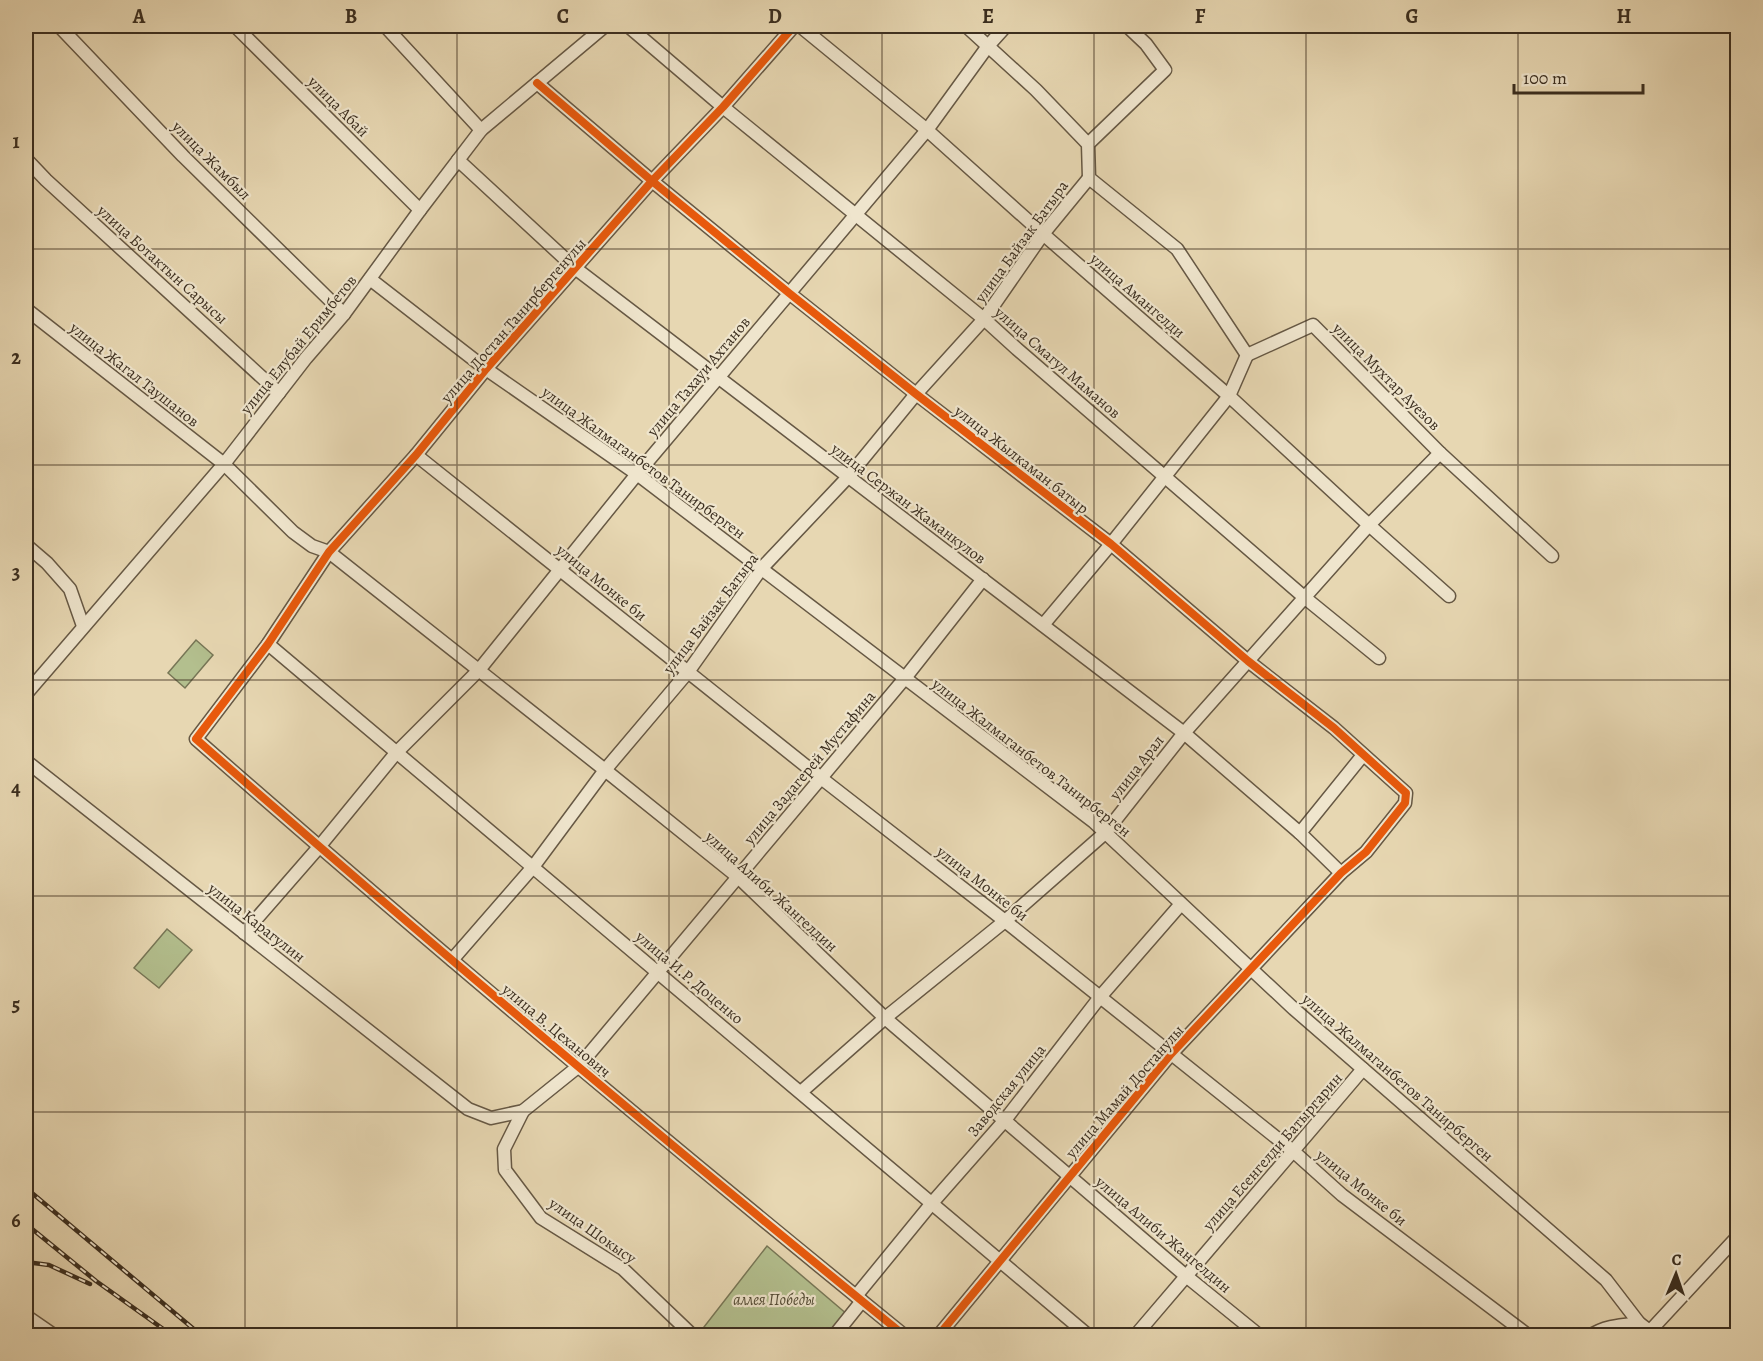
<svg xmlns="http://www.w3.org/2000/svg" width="1763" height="1361" font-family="Alegreya,serif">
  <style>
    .green { fill: #b3bf8e; stroke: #777656; stroke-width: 1.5 }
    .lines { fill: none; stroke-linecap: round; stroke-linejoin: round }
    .minor-casing { stroke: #665844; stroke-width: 15 }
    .minor { stroke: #efe5cd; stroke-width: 12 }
    .rail-casing { stroke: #3b2e1f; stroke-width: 4.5 }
    .rail { stroke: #efe5cd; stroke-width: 2; stroke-dasharray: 7; stroke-linecap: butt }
    .cycleway-casing { stroke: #efe5cd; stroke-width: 11 }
    .cycleway { stroke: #e8590c; stroke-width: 8 }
    .grid { fill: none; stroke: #3b2e1f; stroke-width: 1.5; stroke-opacity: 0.55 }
    .labels { text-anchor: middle; stroke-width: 4.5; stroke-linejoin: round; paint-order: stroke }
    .street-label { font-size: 16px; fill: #3b2e1f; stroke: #efe5cd }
    .park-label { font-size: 16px; font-style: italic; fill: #534b35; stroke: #efe5cd }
    .neatline { fill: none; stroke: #3b2e1f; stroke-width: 2 }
    .grid-label { font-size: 20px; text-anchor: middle; font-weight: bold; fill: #3b2e1f }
  </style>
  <rect width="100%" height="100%" fill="#e7d7b2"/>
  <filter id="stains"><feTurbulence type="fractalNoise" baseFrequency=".00333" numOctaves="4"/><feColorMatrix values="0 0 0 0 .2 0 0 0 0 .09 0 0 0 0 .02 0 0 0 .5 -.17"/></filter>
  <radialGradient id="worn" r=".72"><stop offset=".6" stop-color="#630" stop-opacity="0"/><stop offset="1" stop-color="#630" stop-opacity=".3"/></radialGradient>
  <g class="green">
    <path d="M196 640 213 655 185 688 168 673Z"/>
    <path d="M167 929 192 950 159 988 134 968Z"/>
    <path d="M767 1246 848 1315 830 1335 697 1336Z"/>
  </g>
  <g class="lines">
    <defs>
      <g id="minor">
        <path d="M59 26 183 156 344 314"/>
        <path d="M235 26 420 210"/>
        <path d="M385 26 481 130"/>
        <path d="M628 26 723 107 984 319 1017 349 1304 597 1379 658"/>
        <path d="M794 26 723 107 652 181 486 369 416 455 329 552 268 644 196 739C428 943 665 1141 905 1336"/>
        <path d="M800 26 927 130 1043 234 1229 396 1369 525 1449 596"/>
        <path d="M966 26 1036 90 1088 144 1089 178 1177 249 1247 355"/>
        <path d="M537 83 652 181 789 293 916 394 1111 544 1248 661 1334 728 1406 793 1405 803 1366 852 1341 873 1171 1054 938 1336"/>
        <path d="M1088 144 1165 70 1146 44 1127 26"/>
        <path d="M26 159 46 180 279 393"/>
        <path d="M458 160 575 268 1184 733 1300 833 1341 873"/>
        <path d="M370 279 486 369 637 474 1094 822 1294 1009 1606 1280 1639 1323 1656 1336"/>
        <path d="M26 309 224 464 293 532 312 546 329 552 605 770 738 877 885 1018 1186 1276 1260 1336"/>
        <path d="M1247 355 1313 325 1440 453 1552 556"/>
        <path d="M416 455 821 778 1005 921 1293 1151 1342 1195 1529 1336"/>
        <path d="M26 545 47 563 70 589 83 626"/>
        <path d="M1043 625 1111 544 1229 396 1247 355"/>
        <path d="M268 644 1089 1336"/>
        <path d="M26 694 224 464 306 358 344 314 420 210 481 130 605 26"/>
        <path d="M26 761 468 1109 491 1118 523 1111 579 1066 905 678 983 579"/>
        <path d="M1300 833 1363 755"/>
        <path d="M244 933 319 847 396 753 479 670 637 474 927 130 988 46 1006 26"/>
        <path d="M452 960 533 867 605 770 688 672 761 569 848 477 916 394 984 319 1043 234 1089 178"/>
        <path d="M801 1092 885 1018 1005 921 1105 833 1184 733 1369 525 1440 453"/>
        <path d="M523 1111 504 1149 505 1170 541 1218 623 1269 689 1332"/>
        <path d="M856 1296 932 1203 1005 1120 1100 997 1181 904"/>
        <path d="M26 1316 55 1336"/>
        <path d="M1650 1331 1738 1236"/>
        <path d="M834 1336 862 1301"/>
        <path d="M1135 1336 1363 1069"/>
        <path d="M1590 1336C1604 1326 1622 1325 1639 1323"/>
      </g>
    </defs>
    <use href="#minor" class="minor-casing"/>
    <use href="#minor" class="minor"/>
    <defs>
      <g id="rail">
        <path d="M26 1188 202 1336"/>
        <path d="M26 1224 96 1281 173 1336"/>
        <path d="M26 1262 49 1265 90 1284"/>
      </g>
    </defs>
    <use href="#rail" class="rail-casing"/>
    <use href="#rail" class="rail"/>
    <defs>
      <g id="cycleway">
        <path d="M794 26 723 107 652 181 486 369 416 455 329 552 268 644 196 739C428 943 665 1141 905 1336"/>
        <path d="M537 83 652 181 789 293 916 394 1111 544 1248 661 1334 728 1406 793 1405 803 1366 852 1341 873 1171 1054 938 1336"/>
      </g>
    </defs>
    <use href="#cycleway" class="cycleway-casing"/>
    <use href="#cycleway" class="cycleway"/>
  </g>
  <path class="grid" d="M245 26V1336M457 26V1336M669 26V1336M882 26V1336M1094 26V1336M1306 26V1336M1518 26V1336M26 249H1738M26 465H1738M26 680H1738M26 896H1738M26 1112H1738"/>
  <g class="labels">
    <g class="street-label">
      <text transform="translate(339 106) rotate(45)" y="6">улица Абай</text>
      <text transform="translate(212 160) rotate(45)" y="6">улица Жамбыл</text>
      <text transform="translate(1021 241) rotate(-54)" y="6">улица Байзак Батыра</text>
      <text transform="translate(163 264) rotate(42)" y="6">улица Ботактын Сарысы</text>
      <text transform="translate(1138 295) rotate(41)" y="6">улица Амангелди</text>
      <text transform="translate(513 320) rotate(-49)" y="6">улица Достан Танирбергенулы</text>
      <text transform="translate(298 344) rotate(-51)" y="6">улица Елубай Еримбетов</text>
      <text transform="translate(1058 362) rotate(41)" y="6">улица Смагул Маманов</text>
      <text transform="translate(135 374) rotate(38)" y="6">улица Жагал Таушанов</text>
      <text transform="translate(698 376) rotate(-50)" y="6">улица Тахауи Ахтанов</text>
      <text transform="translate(1387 376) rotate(45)" y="6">улица Мухтар Ауезов</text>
      <text transform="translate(1022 459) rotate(38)" y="6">улица Жылкаман батыр</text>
      <text transform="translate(644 462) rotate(36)" y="6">улица Жалмаганбетов Танирберген</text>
      <text transform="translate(909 503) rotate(37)" y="6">улица Сержан Жаманкулов</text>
      <text transform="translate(602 582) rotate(39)" y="6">улица Монке би</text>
      <text transform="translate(710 613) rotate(-53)" y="6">улица Байзак Батыра</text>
      <text transform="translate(1032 757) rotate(38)" y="6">улица Жалмаганбетов Танирберген</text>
      <text transform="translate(809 767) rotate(-50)" y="6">улица Задагерей Мустафина</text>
      <text transform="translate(1136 767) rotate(-52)" y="6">улица Арал</text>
      <text transform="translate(983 883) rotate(38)" y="6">улица Монке би</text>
      <text transform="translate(772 891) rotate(42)" y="6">улица Алиби Жангелдин</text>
      <text transform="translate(257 922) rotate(38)" y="6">улица Карагулин</text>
      <text transform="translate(690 977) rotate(40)" y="6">улица И.Р. Доценко</text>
      <text transform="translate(557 1030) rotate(40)" y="6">улица В. Цеханович</text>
      <text transform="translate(1398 1077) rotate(41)" y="6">улица Жалмаганбетов Танирберген</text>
      <text transform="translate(1006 1090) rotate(-51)" y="6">Заводская улица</text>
      <text transform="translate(1124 1091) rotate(-49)" y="6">улица Мамай Достанулы</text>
      <text transform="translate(1272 1151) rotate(-49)" y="6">улица Есенгелди Батыргарин</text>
      <text transform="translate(1362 1187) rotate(39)" y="6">улица Монке би</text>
      <text transform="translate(593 1230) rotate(35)" y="6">улица Шокысу</text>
      <text transform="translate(1164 1234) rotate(40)" y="6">улица Алиби Жангелдин</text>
    </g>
    <g class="park-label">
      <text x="774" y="1305">аллея Победы</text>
    </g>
  </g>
  <rect width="1763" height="1361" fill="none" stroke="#e7d7b2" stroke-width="66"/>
  <g transform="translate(1676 1274) rotate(2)" stroke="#efe5cd" stroke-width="4.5" paint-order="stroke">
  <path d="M0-4.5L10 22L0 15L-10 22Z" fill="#3b2e1f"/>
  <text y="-9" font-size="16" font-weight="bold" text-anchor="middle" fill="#3b2e1f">С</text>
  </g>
  <path d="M1514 84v9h129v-9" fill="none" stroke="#3b2e1f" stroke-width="3"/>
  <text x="1523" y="84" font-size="18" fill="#3b2e1f" stroke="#efe5cd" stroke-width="4.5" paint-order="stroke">100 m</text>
  <rect x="33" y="33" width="1697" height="1295" class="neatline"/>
  <g class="grid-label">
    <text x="139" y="23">A</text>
    <text x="351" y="23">B</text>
    <text x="563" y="23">C</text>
    <text x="775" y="23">D</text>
    <text x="988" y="23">E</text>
    <text x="1200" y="23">F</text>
    <text x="1412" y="23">G</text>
    <text x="1624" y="23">H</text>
    <text x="16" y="148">1</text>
    <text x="16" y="364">2</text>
    <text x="16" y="579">3</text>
    <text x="16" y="795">4</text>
    <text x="16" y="1011">5</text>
    <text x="16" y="1227">6</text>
  </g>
  <rect width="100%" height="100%" filter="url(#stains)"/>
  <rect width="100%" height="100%" fill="url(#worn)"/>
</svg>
